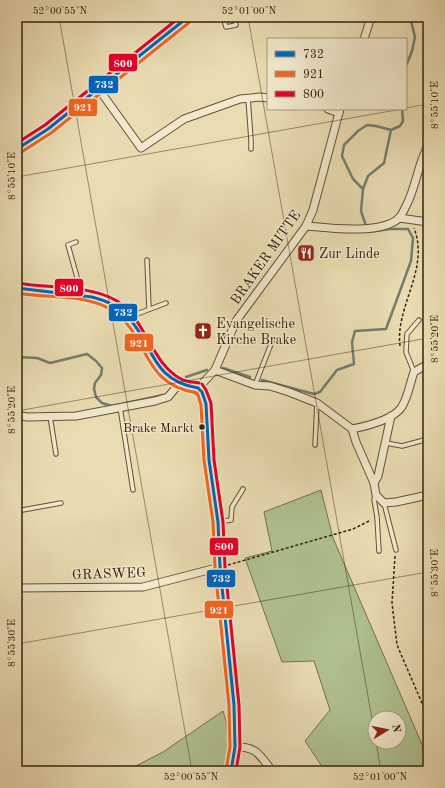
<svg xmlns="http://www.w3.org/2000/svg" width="445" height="788" font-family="'Old Standard TT',serif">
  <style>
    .green { fill: #b0c291; stroke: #73724e; fill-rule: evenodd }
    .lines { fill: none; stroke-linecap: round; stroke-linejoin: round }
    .stream { stroke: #727e70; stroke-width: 2.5 }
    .service-casing { stroke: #635135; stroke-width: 5.5 }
    .minor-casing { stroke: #635135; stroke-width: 9 }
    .tertiary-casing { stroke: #635135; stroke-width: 11 }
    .secondary-casing { stroke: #36230b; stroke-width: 12 }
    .path { stroke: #36230b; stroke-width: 1.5; stroke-dasharray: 3 2; stroke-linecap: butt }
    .service { stroke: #f1e8cd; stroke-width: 3.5 }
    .minor { stroke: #f1e8cd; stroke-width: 7 }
    .tertiary { stroke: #f1e8cd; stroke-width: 9 }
    .secondary { stroke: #f1e8cd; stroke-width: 10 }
    .bus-1-casing { stroke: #f1e8cd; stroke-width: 6 }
    .bus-2-casing { stroke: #f1e8cd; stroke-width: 6 }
    .bus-3-casing { stroke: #f1e8cd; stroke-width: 6 }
    .bus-1 { stroke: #0065bd; stroke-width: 3 }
    .bus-2 { stroke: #f26522; stroke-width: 3 }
    .bus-3 { stroke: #e4002b; stroke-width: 3 }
    .ticks { fill: none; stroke: #36230b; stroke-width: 1; stroke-opacity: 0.45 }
    .bus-dot { fill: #36230b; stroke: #f1e8cd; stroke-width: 1.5 }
    .labels { text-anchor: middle; stroke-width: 3; stroke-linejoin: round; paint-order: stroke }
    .bus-label { font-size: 13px; fill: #36230b; stroke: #f1e8cd; text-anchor: end }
    .poi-label { font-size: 14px; fill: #36230b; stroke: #f1e8cd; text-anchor: start }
    .street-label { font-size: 14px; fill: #36230b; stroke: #f1e8cd }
    .line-badge { stroke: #f1e8cd; stroke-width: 1.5 }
    .badge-label { font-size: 11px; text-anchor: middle; font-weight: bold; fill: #fff }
    .neatline { fill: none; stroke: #36230b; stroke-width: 1.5 }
    .ticks-label { font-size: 10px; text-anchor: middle; fill: #36230b }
  </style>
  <rect width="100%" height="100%" fill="#eadcb2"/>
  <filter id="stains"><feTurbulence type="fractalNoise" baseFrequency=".005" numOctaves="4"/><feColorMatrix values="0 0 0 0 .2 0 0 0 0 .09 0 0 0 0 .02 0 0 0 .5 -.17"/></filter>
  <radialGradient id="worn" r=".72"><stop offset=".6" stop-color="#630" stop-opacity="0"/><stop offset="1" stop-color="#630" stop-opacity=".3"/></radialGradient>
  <g class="green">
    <path d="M321 490 333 538 424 749 428 754V771H325L305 741 330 710 314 661 282 662 245 558 272 551 264 512ZM375 718H399V742H375Z"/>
    <path d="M223 711 226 721 229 745 224 771H126L163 752Z"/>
  </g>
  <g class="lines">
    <g class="stream">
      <path d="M406 66 412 51 415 37 410 17"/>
      <path d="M363 189 353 179 342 156 344 145 358 131 367 125 376 126 391 130"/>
      <path d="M17 357 37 358 50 363 87 354 96 361 102 368 101 375 95 383 94 389 96 397 102 403 112 406 163 395"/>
      <path d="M223 368 250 377"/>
      <path d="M186 377 207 370"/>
      <path d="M262 380 314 394 320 392 337 370 354 364 352 342 355 331 386 329 411 261 413 238 408 229H390L368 232 361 211 363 189 368 176 384 163 391 130 400 126 403 121 402 109"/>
    </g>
    <defs>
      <g id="service">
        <path d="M223 17 226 27 236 25 235 17"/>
        <path d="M248 98 251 140V149"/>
        <path d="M76 242 68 245 82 295"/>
        <path d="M147 260 149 309"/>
        <path d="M129 317 166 303"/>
        <path d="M414 372 406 352 407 334 419 320"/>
        <path d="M255 385 273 339"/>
        <path d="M120 407 133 490"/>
        <path d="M50 416 56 454"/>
        <path d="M386 443 402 446 428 439"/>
        <path d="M315 445 317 404"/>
        <path d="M376 495 374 499 377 517 379 551"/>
        <path d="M384 503 396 550"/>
        <path d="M17 511 61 503"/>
        <path d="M219 522 231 520 232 507 243 489"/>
        <path d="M17 579 20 588"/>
      </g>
      <g id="minor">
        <path d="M17 19 20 17"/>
        <path d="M364 39 371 17"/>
        <path d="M98 88 141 148 184 119 240 99 260 97 268 98"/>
        <path d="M328 109 339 113"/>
        <path d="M399 218 428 222"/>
        <path d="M306 226C328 228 382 235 399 218 402 215 405 208 407 204 416 186 418 164 428 146"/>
        <path d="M215 370 255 385 270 386 289 392 317 403 352 429 356 442 374 483 378 476 391 416"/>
        <path d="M198 388 215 370 236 321 306 226 313 210 340 109"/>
        <path d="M17 415 27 417 76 416 155 401 168 397 179 384"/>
        <path d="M352 429C367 426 392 420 401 408 408 398 410 383 414 372L428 364"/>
        <path d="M374 483 376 495 384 503 396 502 428 495"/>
        <path d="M17 588 143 587 220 567"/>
        <path d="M235 747C256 746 260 755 272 771"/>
      </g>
      <path id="tertiary" d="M17 288 28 291 90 297 104 300 117 306 132 322 162 371 179 384 198 388 202 392 206 404 209 460 218 522 220 567 234 705 235 747 231 771"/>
      <path id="secondary" d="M17 149 48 129 188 17"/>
    </defs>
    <use href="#service" class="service-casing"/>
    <use href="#minor" class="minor-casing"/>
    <use href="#tertiary" class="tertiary-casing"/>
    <use href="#secondary" class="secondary-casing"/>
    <g class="path">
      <path d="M400 346C395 306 430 270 414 228"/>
      <path d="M395 556 392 603 397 645 428 717"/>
      <path d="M228 565 353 529 371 520"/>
    </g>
    <use href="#service" class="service"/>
    <use href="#minor" class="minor"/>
    <use href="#tertiary" class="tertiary"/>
    <use href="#secondary" class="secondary"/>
    <defs>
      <g id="bus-1">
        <path d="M17 149 48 129 188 17"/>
        <path d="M17 288 92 297C104 300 116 305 125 314 154 342 149 380 198 388"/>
        <path d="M198 388 202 392 206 404 209 460 218 522 220 567 234 705 235 747 231 771"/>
      </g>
      <g id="bus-2">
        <path d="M20 153 51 133 191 21"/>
        <path d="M17 293C47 299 87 293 113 311 150 336 140 384 197 393"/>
        <path d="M194 392 198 395 201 405 204 460 213 522 215 568 229 705 230 747 226 770"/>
      </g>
      <g id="bus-3">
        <path d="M17 143 45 125 180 17"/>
        <path d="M18 283C50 289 88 284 117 301 147 320 150 362 181 379 186 382 193 382 199 383"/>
        <path d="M202 384 206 390 211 403 214 460 223 522 225 567 239 705 240 747 236 771"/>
      </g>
    </defs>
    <use href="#bus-1" class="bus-1-casing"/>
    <use href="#bus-2" class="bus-2-casing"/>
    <use href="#bus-3" class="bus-3-casing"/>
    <use href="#bus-1" class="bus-1"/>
    <use href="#bus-2" class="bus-2"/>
    <use href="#bus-3" class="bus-3"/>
  </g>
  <path class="ticks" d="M59 17 192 771M248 17 375 736M406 108 428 104M17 177 402 109M17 411 428 338M17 644 428 572M376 742 381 771"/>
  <defs>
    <symbol id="restaurant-square" viewBox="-11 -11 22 22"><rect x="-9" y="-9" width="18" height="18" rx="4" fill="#8f2418" stroke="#f1e8cd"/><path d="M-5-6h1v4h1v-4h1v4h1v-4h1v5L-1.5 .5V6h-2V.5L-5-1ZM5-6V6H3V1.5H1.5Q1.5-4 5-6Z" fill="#fff"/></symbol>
    <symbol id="church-square" viewBox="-11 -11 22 22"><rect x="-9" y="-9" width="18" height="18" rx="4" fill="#8f2418" stroke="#f1e8cd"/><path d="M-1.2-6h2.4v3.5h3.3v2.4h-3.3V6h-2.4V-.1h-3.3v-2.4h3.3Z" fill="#fff"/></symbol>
  </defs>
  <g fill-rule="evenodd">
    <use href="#restaurant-square" x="296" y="243" width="20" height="20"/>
    <use href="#church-square" x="193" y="321" width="20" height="20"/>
  </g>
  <circle class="bus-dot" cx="202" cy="427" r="3.5"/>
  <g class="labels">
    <g class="bus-label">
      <text x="194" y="432">Brake Markt</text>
    </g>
    <g class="poi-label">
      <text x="319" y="258">Zur Linde</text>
      <text x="216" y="328">Evangelische<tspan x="216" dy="16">Kirche Brake</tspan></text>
    </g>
    <g class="street-label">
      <text transform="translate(265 257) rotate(-55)" y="5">BRAKER MITTE</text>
      <text transform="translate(109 573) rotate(-2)" y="5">GRASWEG</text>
    </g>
  </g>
  <g class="line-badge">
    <rect x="108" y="53" width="30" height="19" rx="4" fill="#e4002b"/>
    <rect x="88" y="75" width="31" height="19" rx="4" fill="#0065bd"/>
    <rect x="68" y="98" width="30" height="19" rx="4" fill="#f26522"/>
    <rect x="54" y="278" width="30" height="19" rx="4" fill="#e4002b"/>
    <rect x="108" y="303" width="30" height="19" rx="4" fill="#0065bd"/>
    <rect x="124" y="333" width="30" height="19" rx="4" fill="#f26522"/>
    <rect x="209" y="537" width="30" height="19" rx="4" fill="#e4002b"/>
    <rect x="206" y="569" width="30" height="19" rx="4" fill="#0065bd"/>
    <rect x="204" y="600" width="30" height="19" rx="4" fill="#f26522"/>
  </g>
  <g class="badge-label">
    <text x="123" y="67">800</text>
    <text x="104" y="88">732</text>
    <text x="83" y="111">921</text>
    <text x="69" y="292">800</text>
    <text x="123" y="316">732</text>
    <text x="139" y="347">921</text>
    <text x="224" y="550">800</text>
    <text x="221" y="582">732</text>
    <text x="219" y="614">921</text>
  </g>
  <rect width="445" height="788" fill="none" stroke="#eadcb2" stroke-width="44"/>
  <rect x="267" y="38" width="140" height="72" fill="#f1e8cd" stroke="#a6997f"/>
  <rect x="275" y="51" width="20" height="6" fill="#0065bd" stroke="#a6997f"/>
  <text x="303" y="58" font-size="12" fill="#36230b">732</text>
  <rect x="275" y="71" width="20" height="6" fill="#f26522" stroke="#a6997f"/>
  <text x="303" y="78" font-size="12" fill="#36230b">921</text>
  <rect x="275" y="91" width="20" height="6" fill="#e4002b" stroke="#a6997f"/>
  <text x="303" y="98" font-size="12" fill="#36230b">800</text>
  <g transform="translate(387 730) rotate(80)"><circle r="19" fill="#f1e8cd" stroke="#a6997f"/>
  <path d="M0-3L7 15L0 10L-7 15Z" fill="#8f2418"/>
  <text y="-6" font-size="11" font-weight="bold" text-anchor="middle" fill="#36230b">N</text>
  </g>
  <rect x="22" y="22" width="401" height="744" class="neatline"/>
  <g class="ticks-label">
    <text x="60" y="14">52°00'55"N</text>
    <text x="249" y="14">52°01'00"N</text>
    <text transform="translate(434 105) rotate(-90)" y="4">8°55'10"E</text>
    <text transform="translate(11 176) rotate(-90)" y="4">8°55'10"E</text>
    <text transform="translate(434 339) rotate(-90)" y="4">8°55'20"E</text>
    <text transform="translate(11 410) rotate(-90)" y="4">8°55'20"E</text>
    <text transform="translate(434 573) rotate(-90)" y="4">8°55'30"E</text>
    <text transform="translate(11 643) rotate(-90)" y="4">8°55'30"E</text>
    <text x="191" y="780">52°00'55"N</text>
    <text x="380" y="780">52°01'00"N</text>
  </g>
  <rect width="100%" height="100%" filter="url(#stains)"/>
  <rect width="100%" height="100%" fill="url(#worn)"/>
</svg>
